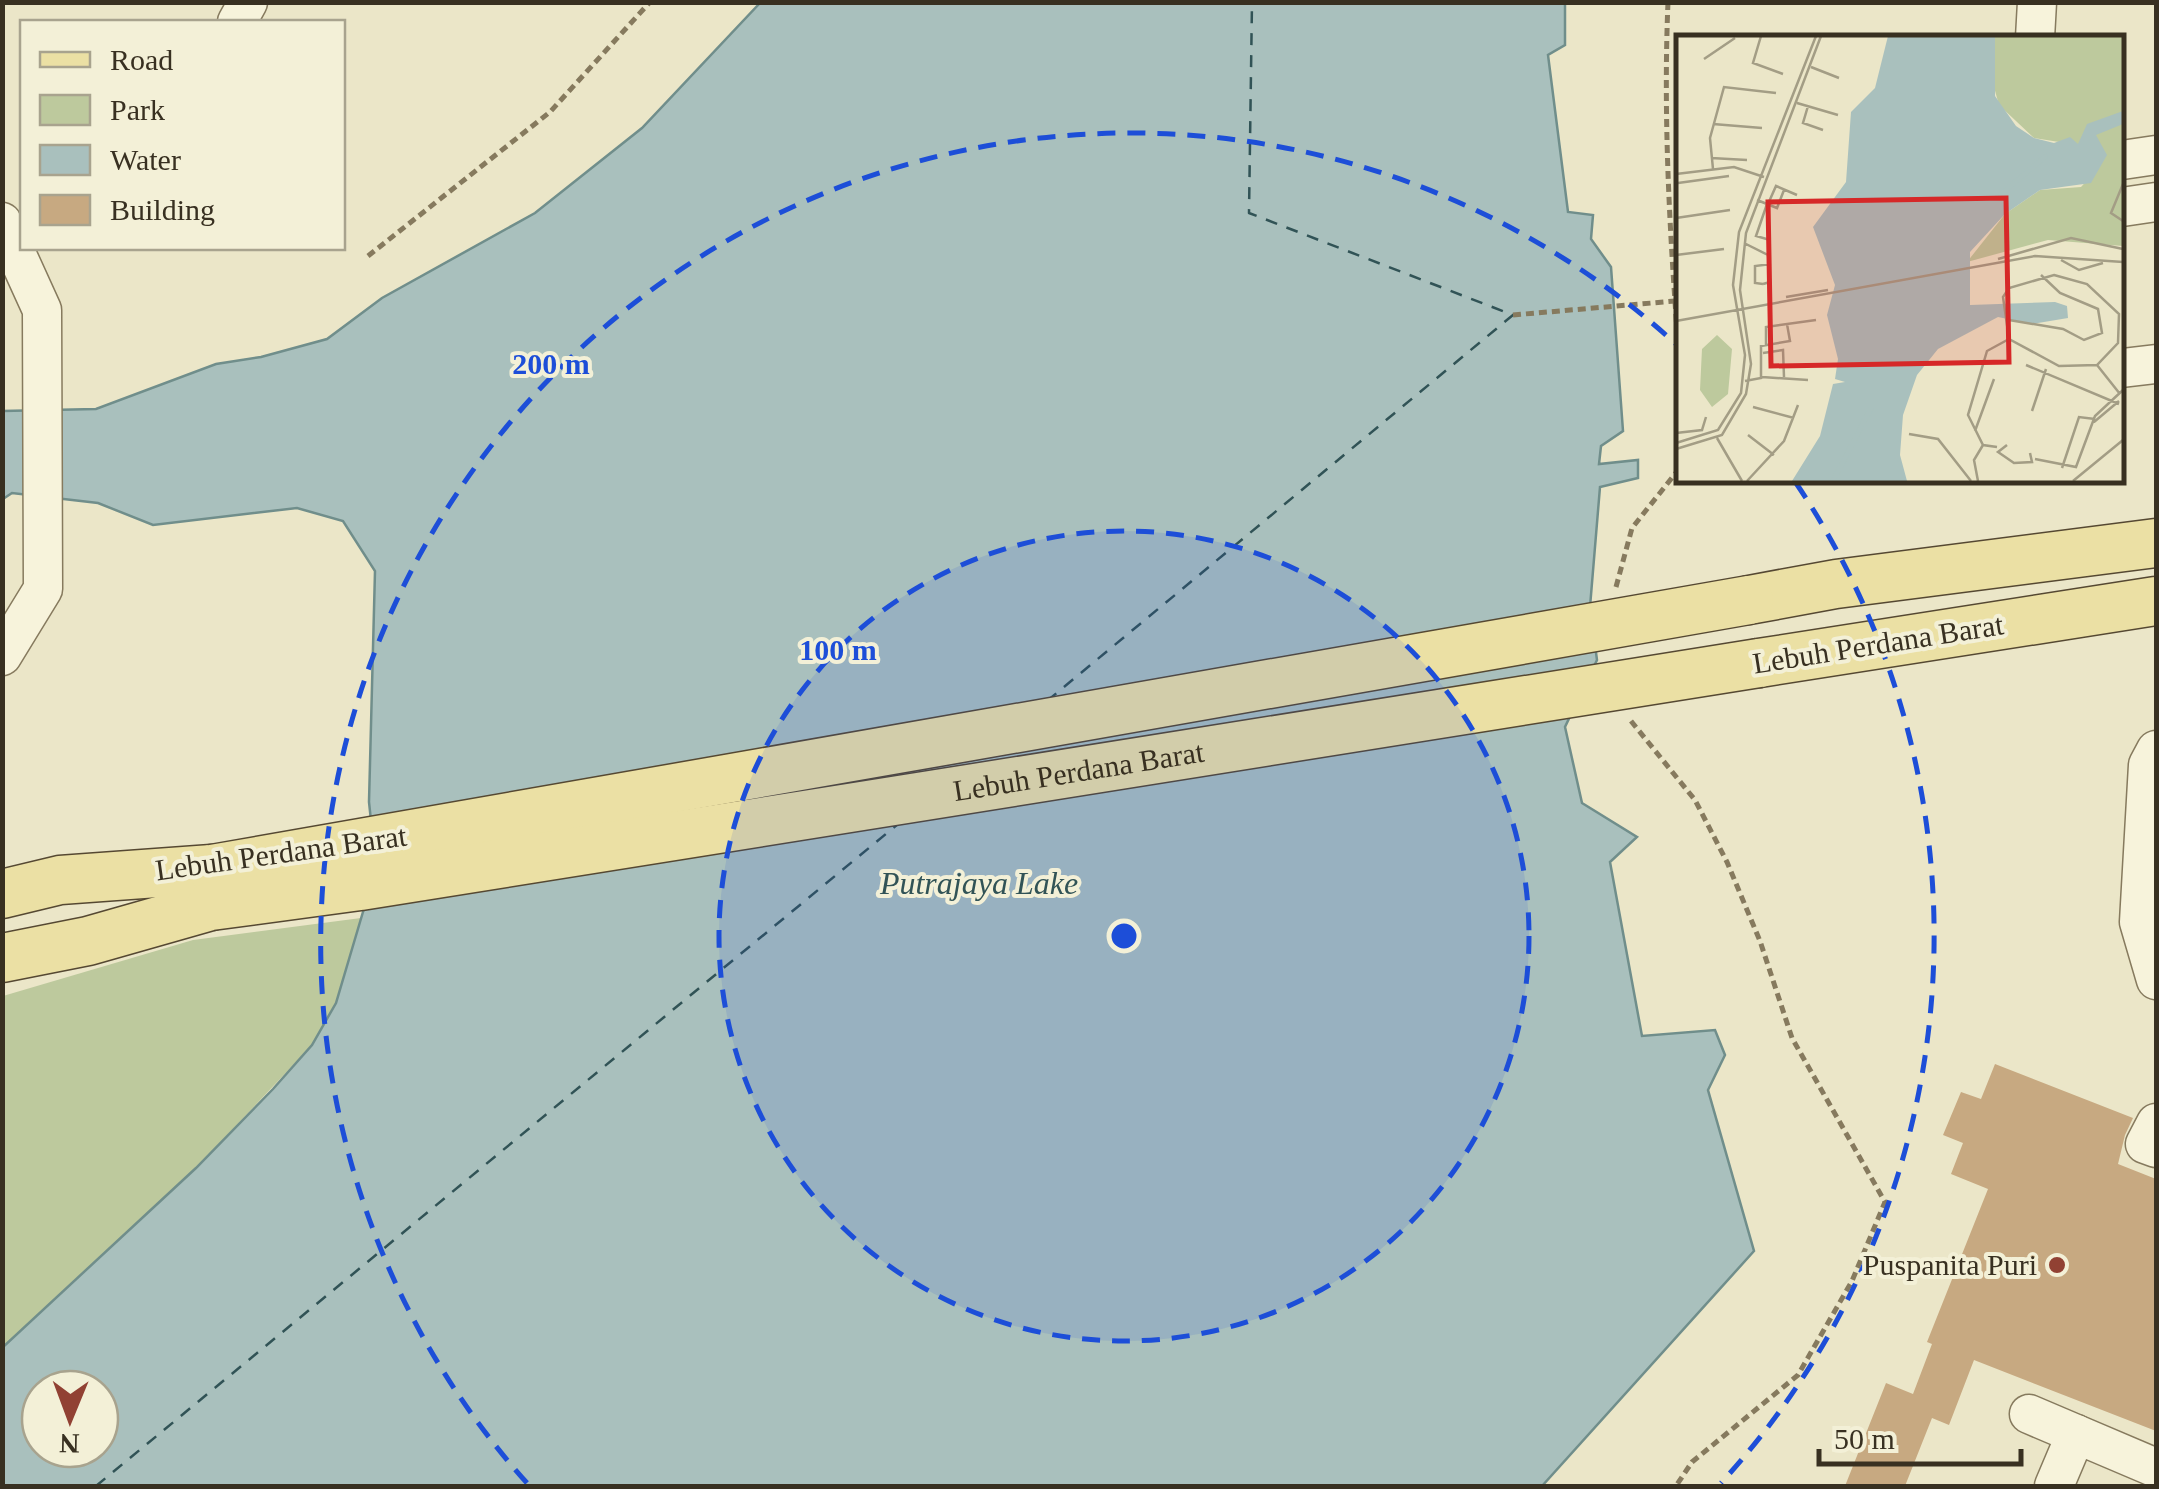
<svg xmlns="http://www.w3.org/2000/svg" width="2159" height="1489" font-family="Georgia,serif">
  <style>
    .green { fill: #bdc99d }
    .water { fill: #a9c0bd; stroke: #708e8b; stroke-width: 2.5; fill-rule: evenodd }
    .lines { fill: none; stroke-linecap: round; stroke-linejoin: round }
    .ferry { stroke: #315356; stroke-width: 2.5; stroke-dasharray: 12 10; stroke-linecap: butt }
    .building { fill: #c7a981 }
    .minor-casing { stroke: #867a5e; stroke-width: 41 }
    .major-casing { stroke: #554832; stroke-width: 51 }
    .path { stroke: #867a5e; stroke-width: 5; stroke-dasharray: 8 5; stroke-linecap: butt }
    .minor { stroke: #f7f3db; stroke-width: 38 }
    .major { stroke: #ebe0a4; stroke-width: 48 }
    .major-bridge-casing { stroke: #554832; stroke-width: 51; stroke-linecap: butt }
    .major-bridge { stroke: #ebe0a4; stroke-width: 48 }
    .ring { fill: none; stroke: #1d4ed8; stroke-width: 5; stroke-dasharray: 18 12 }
    .poi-dot { fill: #914133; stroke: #f3f0d7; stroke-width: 4 }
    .labels { text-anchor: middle; stroke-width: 8; stroke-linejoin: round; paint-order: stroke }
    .street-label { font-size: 30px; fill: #383021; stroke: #f3f0d7 }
    .poi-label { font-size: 30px; fill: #383021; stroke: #f3f0d7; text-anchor: end }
    .water-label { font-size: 32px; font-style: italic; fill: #315356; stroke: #f3f0d7 }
    .inset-river { fill: none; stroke: #a9c0bd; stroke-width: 5 }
    .inset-road { fill: none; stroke: #a39d85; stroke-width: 2.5 }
    .view { fill: #d62828; fill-opacity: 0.15; stroke: #d62828; stroke-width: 5 }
    .inset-edge { fill: none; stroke: #383021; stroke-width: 5 }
    .centre { fill: #1d4ed8; stroke: #f3f0d7; stroke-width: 5 }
    .ring-label { font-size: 30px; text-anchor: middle; font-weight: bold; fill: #1d4ed8; stroke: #f3f0d7; stroke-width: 8; stroke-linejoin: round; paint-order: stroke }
  </style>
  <rect width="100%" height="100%" fill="#ebe6c8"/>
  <path class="green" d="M361 918 336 1003 312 1045 196 1168 3 1347V996L193 940Z"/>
  <path class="water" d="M760 3H1565V45L1548 55 1568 212 1593 215 1591 239 1611 267 1623 431 1601 446 1599 464 1638 460V478L1600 487 1590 607 1597 660 1565 727 1582 803 1637 837 1610 862 1642 1036 1715 1030 1725 1055 1708 1090 1754 1251 1542 1486H3V1347L196 1168 273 1089 312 1045 336 1003 376 868 369 802 375 571 343 521 297 508 153 525 98 503 12 493 3 499V411L96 409 216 364 261 357 327 339 382 298 535 213 642 128ZM40 1389H100V1449H40Z"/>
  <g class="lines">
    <g class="ferry">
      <path d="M1047 701 1513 315 1249 213 1252 2"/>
      <path d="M96 1486 898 824"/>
    </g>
  </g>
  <path class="building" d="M1995 1064 2133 1118 2125 1135 2118 1164 2156 1179V1431L1974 1360 1949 1425 1932 1418 1905 1486H1845L1886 1383 1913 1394 1932 1344 1927 1342 1988 1189 1951 1174 1963 1143 1943 1135 1961 1092 1981 1099Z"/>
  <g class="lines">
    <defs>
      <g id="minor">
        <path d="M237 22 248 2"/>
        <path d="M2035 38 2037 2"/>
        <path d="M2122 160 2156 155"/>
        <path d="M2122 207 2156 202"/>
        <path d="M2 222 42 310 43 589 2 656"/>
        <path d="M2122 368 2156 364"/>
        <path d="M2156 750 2148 765 2139 922 2156 980"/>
        <path d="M2156 1123 2145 1144 2156 1148"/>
        <path d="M2029 1414 2076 1434"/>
        <path d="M2054 1486 2076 1434 2156 1468"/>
      </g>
      <g id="major">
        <path d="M1749 600 1836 584 2156 543"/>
        <path d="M1759 663 2156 601"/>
        <path d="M2 894 60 880 212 869"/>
        <path d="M2 958 88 941 211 906"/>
      </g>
    </defs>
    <use href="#minor" class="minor-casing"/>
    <use href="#major" class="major-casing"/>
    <g class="path">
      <path d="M1668 2C1663 121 1670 239 1679 356"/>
      <path d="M368 256 550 112 650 2"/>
      <path d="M1513 315 1675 301"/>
      <path d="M1616 587 1632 528 1679 469"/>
      <path d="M1631 721 1695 800 1727 862 1760 941 1792 1038 1885 1202 1852 1281 1798 1375 1692 1462 1676 1486"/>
    </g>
    <use href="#minor" class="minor"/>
    <use href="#major" class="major"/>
    <defs>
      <g id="major-bridge">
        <path d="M212 869 1749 600"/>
        <path id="s1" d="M211 906 360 886 1759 663"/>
      </g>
    </defs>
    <use href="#major-bridge" class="major-bridge-casing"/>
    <use href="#major-bridge" class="major-bridge"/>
  </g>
  <circle cx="1124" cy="936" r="405" fill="#1d4ed8" fill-opacity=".12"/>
  <g class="ring">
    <circle cx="1124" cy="936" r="405"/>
    <path d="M527 1483A810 810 0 0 1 1676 344M1796 483A810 810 0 0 1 1721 1483"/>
  </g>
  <circle class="poi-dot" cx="2057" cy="1265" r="10"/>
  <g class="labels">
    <g class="street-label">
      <text transform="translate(1878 644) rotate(-9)" y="10">Lebuh Perdana Barat</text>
      <text dy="10" stroke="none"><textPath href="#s1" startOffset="878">Lebuh Perdana Barat</textPath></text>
      <text transform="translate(281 853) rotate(-8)" y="10">Lebuh Perdana Barat</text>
    </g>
    <g class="poi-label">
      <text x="2037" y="1275">Puspanita Puri</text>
    </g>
    <g class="water-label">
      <text x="979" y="894">Putrajaya Lake</text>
    </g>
  </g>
  <g transform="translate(1676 35)">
    <rect width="448" height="448" fill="#ebe6c8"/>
    <path d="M319 1H447V211L372 205 291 227 329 179 364 155 405 152 417 139 402 110 358 103 323 70 316 45ZM41 300 56 314 52 359 36 372 24 355 26 314Z" fill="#bdc99d"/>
    <path d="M212 1H319V61L340 91 358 103 378 108 394 102 402 109 411 89 447 76V89L420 100 431 120 415 148 364 155 329 179 294 217V270L379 267 391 271 392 283 356 289 322 282 262 314 241 340 227 380 224 420 231 446H116L144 401 157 349 169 347 159 344 162 324 151 280 159 250 137 192 170 147 175 77 199 53Z" fill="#a9c0bd"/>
    <path class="inset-river" d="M231 239 371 120M157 446 195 373V306L165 295 217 251"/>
    <path class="inset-road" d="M85 1 77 28 107 39M28 24 59 3M135 32 163 43M121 68 162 80M132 71 127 88 147 95M37 89 86 93M35 123 71 125M37 134 34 103 48 52 100 58M0 139 58 132 88 142M2 148 53 141M447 149 435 178 447 186M81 165 101 173 108 155M91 169 80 201 94 205M92 169 100 151 121 160M0 183 54 175M68 208 92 220 94 247 87 249M0 220 48 214M322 224 395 203 447 214M385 225 403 235 427 228M378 240 411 249 443 279 442 308 421 330 383 331 333 304 327 262 333 253ZM87 249 79 248V231L95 229M110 262 152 255M333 285 387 294 408 305 426 298 422 274 384 258 365 240M0 286 359 221 447 227M90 310V292L140 285M87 318 107 315 108 342M350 330 443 369M421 330 444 359M86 342 132 345M69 346 85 343V311L114 306 111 289M77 372 118 383M356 376 370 334M418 387 443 366M299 396 318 344M0 398 26 395 30 382M233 399 262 404 295 446M72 400 98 420M41 403 66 446M0 408 42 395 65 358 69 320 57 250 63 197 140 1M331 410 322 417 338 428 356 427 354 418M321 412 307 410 292 380 311 316 333 304M0 414 46 400 70 359 75 329 64 255 70 198 145 1M359 424 400 432 419 381 447 355M386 433 403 382 419 384M71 446 108 406 122 370M302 446 298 425 307 410M397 446 447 405"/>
    <path class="view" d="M330 163 333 327 95 331 92 167Z"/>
    <rect width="448" height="448" class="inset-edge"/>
  </g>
  <circle cx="1124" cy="936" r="15" class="centre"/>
  <g class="ring-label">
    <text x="551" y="374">200 m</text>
    <text x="838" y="660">100 m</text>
  </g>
  <rect width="2159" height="1489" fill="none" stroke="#383021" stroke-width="10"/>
  <rect x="20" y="20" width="325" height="230" fill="#f3f0d7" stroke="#a8a38e" stroke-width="2.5"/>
  <rect x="40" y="52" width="50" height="15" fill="#ebe0a4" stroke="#a8a38e" stroke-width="2.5"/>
  <text x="110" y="70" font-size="30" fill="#383021">Road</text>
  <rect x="40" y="95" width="50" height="30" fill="#bdc99d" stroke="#a8a38e" stroke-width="2.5"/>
  <text x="110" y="120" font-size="30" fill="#383021">Park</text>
  <rect x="40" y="145" width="50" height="30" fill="#a9c0bd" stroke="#a8a38e" stroke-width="2.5"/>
  <text x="110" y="170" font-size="30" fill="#383021">Water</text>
  <rect x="40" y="195" width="50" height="30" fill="#c7a981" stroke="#a8a38e" stroke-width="2.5"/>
  <text x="110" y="220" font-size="30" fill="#383021">Building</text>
  <g transform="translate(70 1419) rotate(181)"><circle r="48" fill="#f3f0d7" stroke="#a8a38e" stroke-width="2.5"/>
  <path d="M0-8L18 38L0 25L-18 38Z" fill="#914133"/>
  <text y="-15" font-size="28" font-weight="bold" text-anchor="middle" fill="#383021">N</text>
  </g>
  <path d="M1819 1449v15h202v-15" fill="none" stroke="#383021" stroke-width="5"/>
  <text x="1834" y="1449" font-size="30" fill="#383021" stroke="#f3f0d7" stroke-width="8" paint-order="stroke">50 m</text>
</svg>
